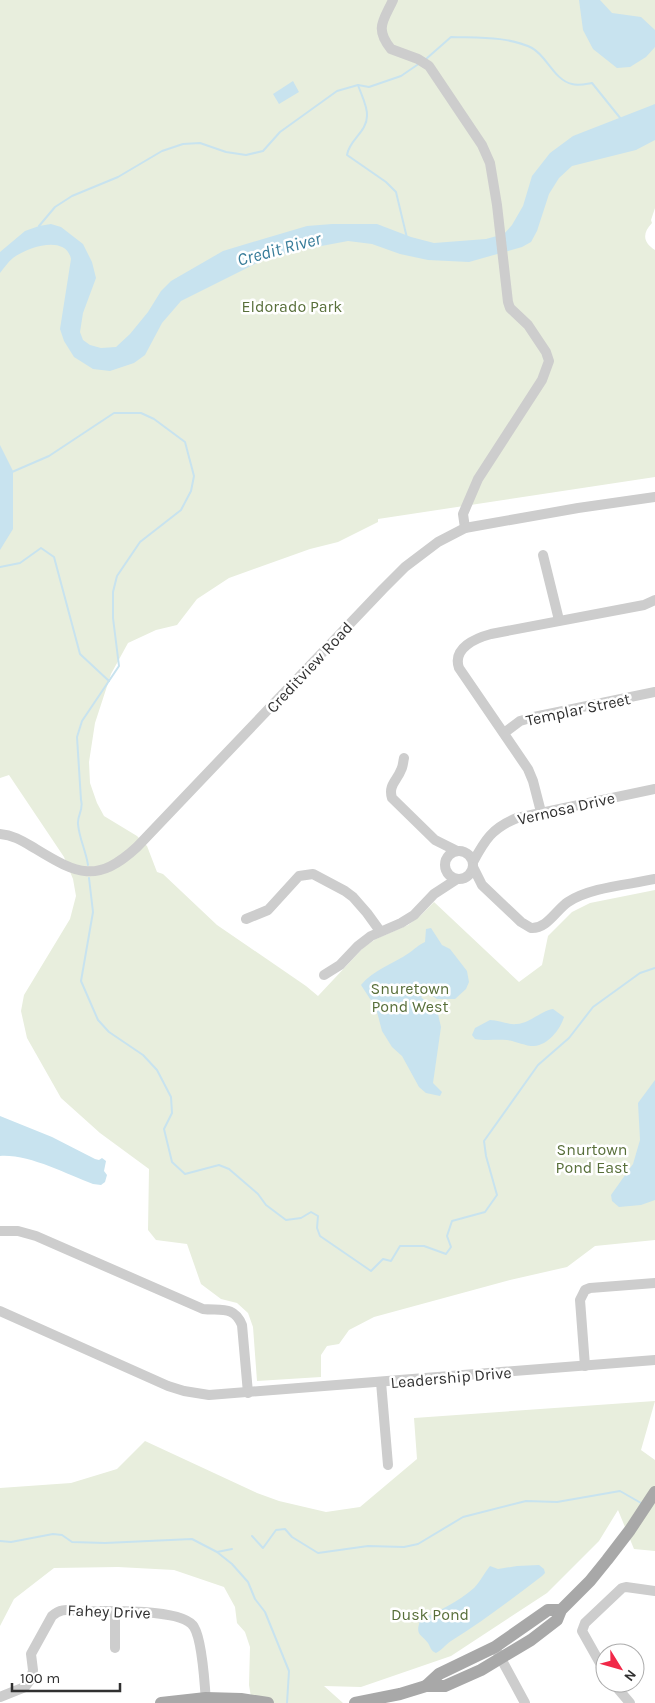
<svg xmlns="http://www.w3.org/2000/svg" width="655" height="1703" font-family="Karla,sans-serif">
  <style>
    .green { fill: #e8eedd }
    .water { fill: #c8e3ef }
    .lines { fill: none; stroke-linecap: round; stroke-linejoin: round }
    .stream { stroke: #c8e3ef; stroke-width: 2 }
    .minor { stroke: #cdcdcd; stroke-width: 10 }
    .major { stroke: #a8a8a8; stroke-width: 12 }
    .labels { text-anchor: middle; stroke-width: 5; stroke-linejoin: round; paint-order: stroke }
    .park-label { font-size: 16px; fill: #586f3a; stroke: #fff }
    .street-label { font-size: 16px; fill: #303030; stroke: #fff }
    .water-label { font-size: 18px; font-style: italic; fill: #377c99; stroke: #fff }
  </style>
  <rect width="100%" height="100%" fill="#fff"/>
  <g class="green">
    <path d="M0 0H655V208L651 220 652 223C642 233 643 243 655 250V477L378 519V522L338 542 310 549 229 578 197 599 177 625 156 630 128 643 111 674 95 723 89 762 90 783 97 803 104 816 137 836 147 846 157 872 163 874 217 925 306 986 318 996 364 947 376 939 408 925 420 916 434 902 519 982 542 965 548 936 572 912 590 903 655 890V1240L595 1246 567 1267 510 1280 374 1317 349 1330 339 1344 327 1346 321 1355V1377L257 1381 253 1327 248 1313 237 1303 221 1299 201 1284 187 1244 156 1240 148 1230 149 1169 100 1133 61 1098 27 1038 21 1011 24 995 70 919 76 896 73 879 64 857 9 775 0 778Z"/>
    <path d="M655 1401 641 1450 655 1460V1551L634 1549 618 1510 599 1541 547 1593 451 1656 361 1687 324 1686 343 1703H252L249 1685 250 1647 245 1632 237 1623 235 1607 224 1587 174 1570 118 1567 54 1568 14 1599 0 1626V1488L71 1483 117 1469 145 1441 257 1493 279 1501 326 1512 360 1507 417 1459 414 1418Z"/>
  </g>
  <g class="water">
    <path d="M579 0H600L612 13 641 17 655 30V47L646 57 630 67 617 68 593 49 583 30Z"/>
    <path d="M293 81 299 92 279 104 273 94Z"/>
    <path d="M655 104V140L636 150 572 166 559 178 549 194 537 231 531 242 522 247 469 262 428 260 400 254 372 244 348 241 300 250 259 262 181 301 162 323 145 355 134 363 110 371 93 369 74 357 64 341 60 329 71 259C66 234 27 247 13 258 8 262 4 268 0 273V252L25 231 39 226 51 224 61 227 83 244 92 262 96 278 83 313 80 332 83 340 90 345 101 348 116 347 130 334 148 312 161 291 171 281 223 251 263 239 307 226 332 224H377L411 237 434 243 486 239 504 234 512 225 523 206 532 176 550 153 573 136Z"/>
    <path d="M0 445 13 471V529L0 550Z"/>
    <path d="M431 928 442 945 450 949 467 971 469 982 466 989 455 999H437L426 992 421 997 438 1014 441 1027 433 1083 442 1092 440 1096 426 1093 419 1087 402 1056 392 1047 382 1031 376 1008 361 985C373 970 393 964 409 953 415 949 418 945 425 942L426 929Z"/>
    <path d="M553 1009 564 1017C560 1030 548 1045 534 1046 525 1046 516 1041 507 1040 496 1039 486 1041 475 1039L472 1035 475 1028 490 1020C499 1020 507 1025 517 1024 530 1023 541 1011 553 1009Z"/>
    <path d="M655 1080V1200L641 1205 619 1207 612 1201 611 1195 633 1164 640 1140 638 1103Z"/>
    <path d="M0 1116 52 1137 95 1159 99 1160 102 1158 106 1161 104 1171 107 1175 105 1182 101 1185 93 1184C66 1174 29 1154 0 1156Z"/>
    <path d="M539 1565 544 1569 545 1573 542 1576C512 1599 483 1621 451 1641 445 1645 442 1650 436 1653 430 1650 431 1648 428 1643 421 1634 415 1635 420 1621 438 1611 458 1602 474 1588 481 1581 484 1573 490 1566L498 1569 517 1566Z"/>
  </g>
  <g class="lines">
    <g class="stream">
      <path d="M426 59 451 37C477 38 508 36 532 48 547 56 554 80 572 84 578 86 586 84 592 83L621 119"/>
      <path d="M358 85C361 94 368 107 367 116 367 132 349 140 347 155L386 182 396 192 407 238"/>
      <path d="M39 226 55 207 72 196 118 177 162 151 183 144 200 143 226 152 246 155 263 151 280 132 337 91 358 85 369 87 401 76 420 63"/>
      <path d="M12 472 49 456 114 413H141L154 419 185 442 194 476 191 491 181 510 140 542 117 576 113 592V618L119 666 82 721 77 737 81 800C84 810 77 815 78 824 79 838 86 851 88 865"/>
      <path d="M0 567 20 563 41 548 54 557 80 654 109 681"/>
      <path d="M89 878 93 912 81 981 98 1020 109 1032 143 1055 157 1070 171 1097 172 1113 164 1129 172 1162 185 1174 219 1165 229 1169 258 1194 266 1205 286 1220 301 1218 311 1212 318 1216 317 1228 320 1236 371 1271 383 1259 391 1261 400 1246H424L446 1254 451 1247 447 1236 452 1221 485 1212 497 1195 486 1156 484 1141 538 1065 569 1038 593 1007 640 973 655 968"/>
      <path d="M252 1536 263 1548 276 1530 285 1529 292 1537 318 1553 368 1546 404 1547 418 1544 463 1517 526 1501 557 1502 620 1491 641 1503"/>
      <path d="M0 1541 11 1542 53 1534 62 1535 72 1542 105 1543 192 1539 217 1552 232 1564 248 1582 255 1599 265 1612 289 1671 287 1703"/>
      <path d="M217 1552 232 1549"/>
    </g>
    <g class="minor">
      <path d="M393 0C384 20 374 28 391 49L418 59 429 66 482 145 490 163 497 205 508 302 510 308 528 325 546 352 549 361 542 380 478 479 463 514 465 528"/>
      <path d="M543 555 559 620"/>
      <path d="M504 733 520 721 534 717 655 692"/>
      <path d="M404 758C403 762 403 767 401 770 397 781 388 785 392 798L435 840 457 851"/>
      <path d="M541 812 533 781 528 769 459 668C452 648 476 638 491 634L644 605 655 600"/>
      <path d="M0 834C14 835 24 842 36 849 77 874 97 884 137 847L383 589 405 567 438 542 465 528 578 508 655 497"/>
      <circle cx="459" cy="865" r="14"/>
      <path d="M473 862C485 840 492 828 517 818L655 789"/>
      <path d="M473 867 482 885 521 922 531 928C547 929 556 910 568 902 591 887 628 885 655 879"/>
      <path d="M246 919 268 910 299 876 313 874 345 891 353 897 367 913 380 931"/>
      <path d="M324 975 340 965 358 946 371 936 401 923 414 915 434 894 457 879"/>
      <path d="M0 1231H18L36 1236 203 1309C220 1311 234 1305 242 1325L248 1393"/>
      <path d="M0 1311 168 1386 184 1391 209 1395 655 1360"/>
      <path d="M585 1366 580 1300 585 1290 590 1288 655 1283"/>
      <path d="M381 1382 388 1465"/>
      <path d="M115 1613V1648"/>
      <path d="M498 1653 525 1703"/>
      <path d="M605 1672 582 1631 585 1623 622 1588 626 1587 655 1591"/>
      <path d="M613 1683 630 1703"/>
      <path d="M0 1697 25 1687 31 1679 33 1670 31 1654 52 1616C61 1608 67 1610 78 1611 101 1612 183 1607 194 1627 202 1640 205 1686 206 1703"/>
    </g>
    <g class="major">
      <path d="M426 1686 439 1674 495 1647 548 1610H561"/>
      <path d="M161 1703 206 1698 241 1699 268 1703"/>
      <path d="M355 1703 400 1694 426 1686H445L481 1670 531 1640 557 1620 561 1610 590 1581 607 1560 630 1530 655 1492"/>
    </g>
  </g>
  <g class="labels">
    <g class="park-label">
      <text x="292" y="312">Eldorado Park</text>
      <text x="410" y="994">Snuretown<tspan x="410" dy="18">Pond West</tspan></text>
      <text x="592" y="1155">Snurtown<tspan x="592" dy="18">Pond East</tspan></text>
      <text x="430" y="1620">Dusk Pond</text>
    </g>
    <g class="street-label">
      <text transform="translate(309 667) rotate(-47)" y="6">Creditview Road</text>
      <text transform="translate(578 709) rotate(-12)" y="6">Templar Street</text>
      <text transform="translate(566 808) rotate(-13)" y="6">Vernosa Drive</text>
      <text transform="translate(451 1377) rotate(-5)" y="6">Leadership Drive</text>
      <text transform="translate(109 1611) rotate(2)" y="6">Fahey Drive</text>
    </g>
    <g class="water-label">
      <text transform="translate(279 249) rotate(-15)" y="6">Credit River</text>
    </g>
  </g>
  <g transform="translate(620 1668) rotate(127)"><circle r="24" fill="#ffffff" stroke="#acacac"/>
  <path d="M0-4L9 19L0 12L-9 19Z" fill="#f12848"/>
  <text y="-8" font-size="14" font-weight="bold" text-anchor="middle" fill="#303030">N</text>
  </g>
  <path d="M12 1683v8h108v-8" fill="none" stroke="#303030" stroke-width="2.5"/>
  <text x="20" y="1683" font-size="15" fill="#303030" stroke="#ffffff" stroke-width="4" paint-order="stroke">100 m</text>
</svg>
